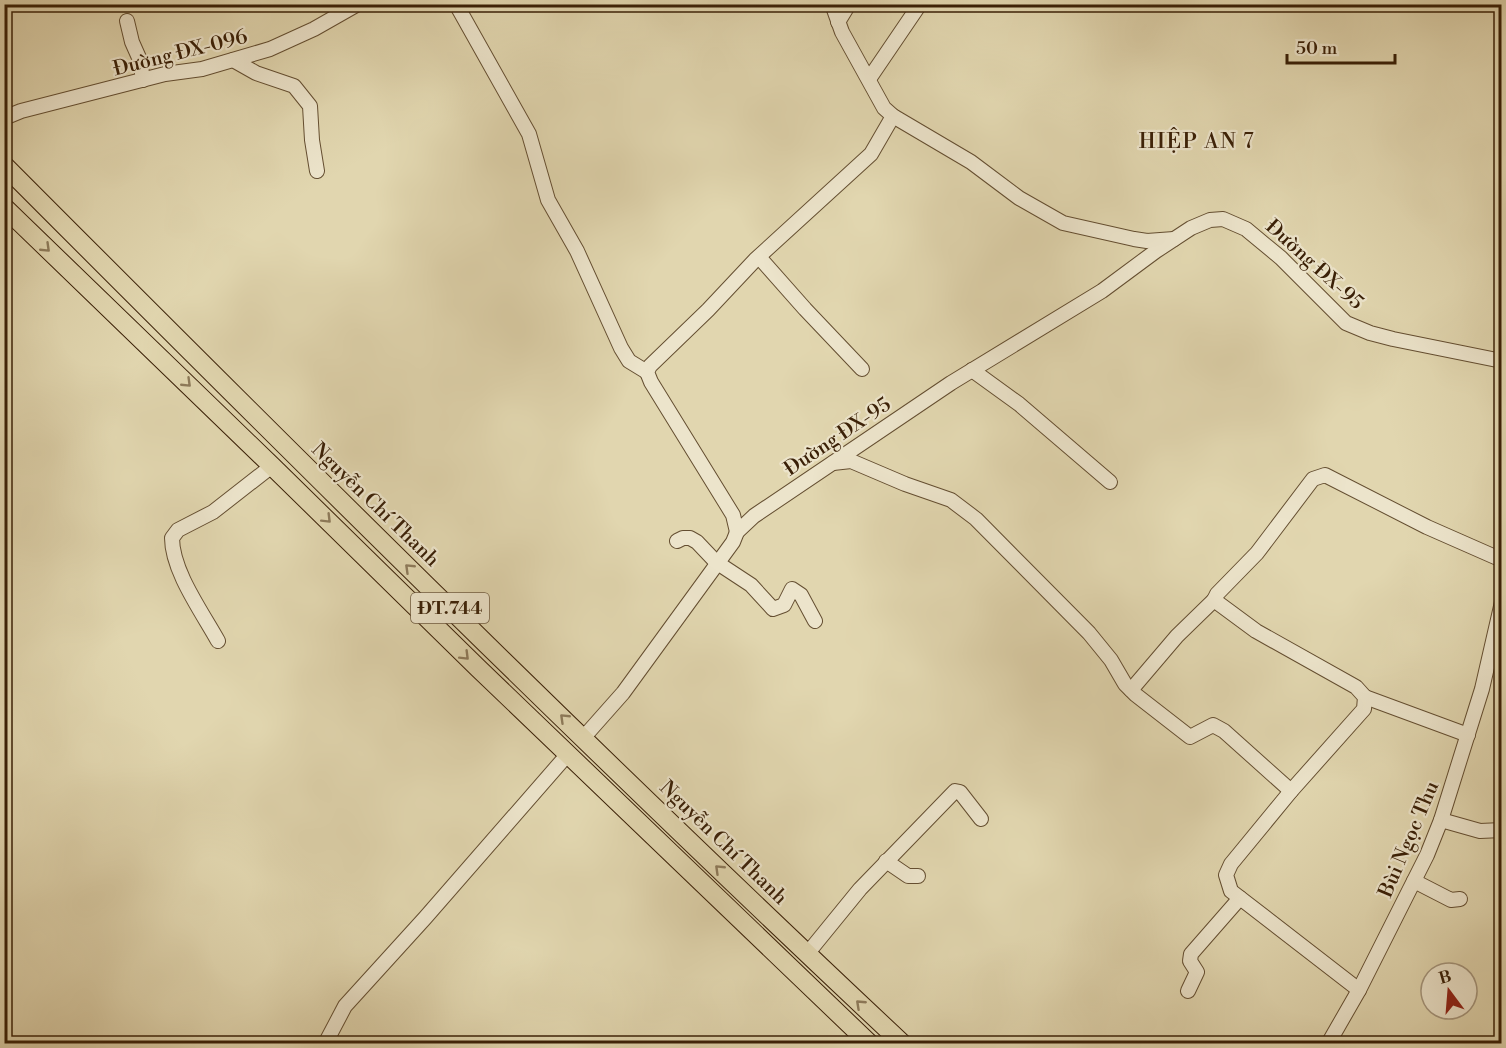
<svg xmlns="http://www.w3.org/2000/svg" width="1506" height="1048" font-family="'Libre Bodoni',serif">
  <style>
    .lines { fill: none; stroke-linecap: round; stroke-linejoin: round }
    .minor-casing { stroke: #644e31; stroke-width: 16 }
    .major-casing { stroke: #3a2007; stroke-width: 20 }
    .minor { stroke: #ece4cb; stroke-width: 14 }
    .major { stroke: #e1d6af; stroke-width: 18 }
    .oneway { stroke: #8e7b5b }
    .labels { text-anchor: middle; stroke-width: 4.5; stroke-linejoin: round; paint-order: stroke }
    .shield { fill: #ece4cb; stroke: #6f5b42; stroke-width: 1.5 }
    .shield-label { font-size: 18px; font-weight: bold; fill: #3a2007 }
    .street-label { font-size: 20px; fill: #3a2007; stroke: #ece4cb }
    .neighbourhood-label { font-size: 21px; letter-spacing: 1.5px; fill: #3a2007; stroke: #ece4cb }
  </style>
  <rect width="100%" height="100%" fill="#e1d6af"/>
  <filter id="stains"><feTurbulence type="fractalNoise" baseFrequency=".00333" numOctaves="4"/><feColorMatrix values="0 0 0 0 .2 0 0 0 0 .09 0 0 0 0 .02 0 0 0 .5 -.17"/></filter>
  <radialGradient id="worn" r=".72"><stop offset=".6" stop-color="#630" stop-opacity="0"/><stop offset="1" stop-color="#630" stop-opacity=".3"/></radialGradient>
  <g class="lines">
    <defs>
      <g id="minor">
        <path d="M456 4 529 134 548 200 577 251 621 348 629 361 647 372"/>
        <path d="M832 4 842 32 884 108 893 116 971 162 1019 198 1063 223 1134 239 1147 241 1174 239"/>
        <path d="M127 21 132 42 140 60 143 80"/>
        <path d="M838 22 849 4"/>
        <path d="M233 60 256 73 294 86 310 106 312 140 317 171"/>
        <path d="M869 79 920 4"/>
        <path d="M4 118 21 111 165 74 202 69 270 49 314 29 358 4"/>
        <path d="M759 257 805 309 862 369"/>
        <path d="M972 370 1019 404 1110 482"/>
        <path d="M833 463 851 461 905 484 951 500 976 519 1089 633 1111 660 1125 684 1136 695 1190 737 1213 725 1224 731 1291 791"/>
        <path d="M737 532 733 515 651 382 647 372 650 366 708 310 755 260 871 154 893 116"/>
        <path d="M677 541 683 538H690L697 542 716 562 751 585 773 609 784 605 792 589 801 595 815 621"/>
        <path d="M218 641C202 612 172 571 172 538L178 530 213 512 272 466"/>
        <path d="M1131 690 1177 636 1214 600"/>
        <path d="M1365 697 1468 735"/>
        <path d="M584 737 623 693 733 542 737 532 754 516 951 383 1102 291 1156 251 1191 228 1210 220 1223 219 1246 229 1281 258 1346 323 1370 333 1393 339 1502 361"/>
        <path d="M1441 820 1480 831 1502 830"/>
        <path d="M886 861 908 876H918"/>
        <path d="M1414 881 1451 900 1460 899"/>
        <path d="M807 954 860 889 955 791 960 792 981 819"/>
        <path d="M1359 990 1231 891 1226 875 1231 864 1291 791 1364 709 1365 697 1356 687 1256 631 1214 600 1217 594 1257 553 1313 479 1325 475 1427 527 1502 560"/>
        <path d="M1188 991 1197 972 1190 961 1191 954 1240 898"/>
        <path d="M325 1044 345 1006 425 918 568 754"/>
        <path d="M1328 1044 1359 990 1427 855 1441 820 1482 689 1502 602"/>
      </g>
      <g id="major">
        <path d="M4 165C300 462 597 757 903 1044"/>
        <path d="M4 207 272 466 478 668 870 1044"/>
      </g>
    </defs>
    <use href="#minor" class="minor-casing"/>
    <use href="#major" class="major-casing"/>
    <use href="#minor" class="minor"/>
    <use href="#major" class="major"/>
  </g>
  <defs><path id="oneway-chevron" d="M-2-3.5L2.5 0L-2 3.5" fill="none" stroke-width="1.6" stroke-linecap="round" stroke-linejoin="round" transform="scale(1.5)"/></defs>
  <g class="oneway">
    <use href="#oneway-chevron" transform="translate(46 248) rotate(44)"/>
    <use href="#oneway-chevron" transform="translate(187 383) rotate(44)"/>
    <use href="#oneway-chevron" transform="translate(327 519) rotate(45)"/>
    <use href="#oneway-chevron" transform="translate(409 568) rotate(-136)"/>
    <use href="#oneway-chevron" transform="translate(465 656) rotate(45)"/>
    <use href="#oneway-chevron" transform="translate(564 718) rotate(-136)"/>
    <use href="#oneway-chevron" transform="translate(719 869) rotate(-136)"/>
    <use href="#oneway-chevron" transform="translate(860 1004) rotate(-137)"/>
  </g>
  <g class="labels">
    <rect class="shield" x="411" y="593" width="78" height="30" rx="4.5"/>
    <g class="shield-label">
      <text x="450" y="614">ĐT.744</text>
    </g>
    <g class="street-label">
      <text transform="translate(180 52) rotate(-14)" y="7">Đường ĐX-096</text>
      <text transform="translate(1315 264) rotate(42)" y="7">Đường ĐX-95</text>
      <text transform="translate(837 436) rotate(-34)" y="7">Đường ĐX-95</text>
      <text transform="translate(376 504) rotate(44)" y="7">Nguyễn Chí Thanh</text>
      <text transform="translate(1408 839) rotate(-67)" y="7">Bùi Ngọc Thu</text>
      <text transform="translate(724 842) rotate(44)" y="7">Nguyễn Chí Thanh</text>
    </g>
    <g class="neighbourhood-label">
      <text x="1197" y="148">HIỆP AN 7</text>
    </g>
  </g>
  <rect width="1506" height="1048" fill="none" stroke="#e1d6af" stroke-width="24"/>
  <rect x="6" y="6" width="1494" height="1036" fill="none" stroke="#3a2007" stroke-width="3"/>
  <rect x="12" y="12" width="1482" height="1024" fill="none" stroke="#3a2007" stroke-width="1.5"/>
  <g transform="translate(1449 991) rotate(344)"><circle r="28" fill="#ece4cb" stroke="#a5967d" stroke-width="1.5"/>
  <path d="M0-4.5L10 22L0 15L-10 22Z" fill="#8f2418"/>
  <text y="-9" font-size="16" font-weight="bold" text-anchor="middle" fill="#3a2007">B</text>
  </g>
  <path d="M1287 54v9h108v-9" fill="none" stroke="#3a2007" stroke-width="3"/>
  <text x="1296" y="54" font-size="18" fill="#3a2007" stroke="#ece4cb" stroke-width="4.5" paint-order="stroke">50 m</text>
  <rect width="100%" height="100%" filter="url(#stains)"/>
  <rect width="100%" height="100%" fill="url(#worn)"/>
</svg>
